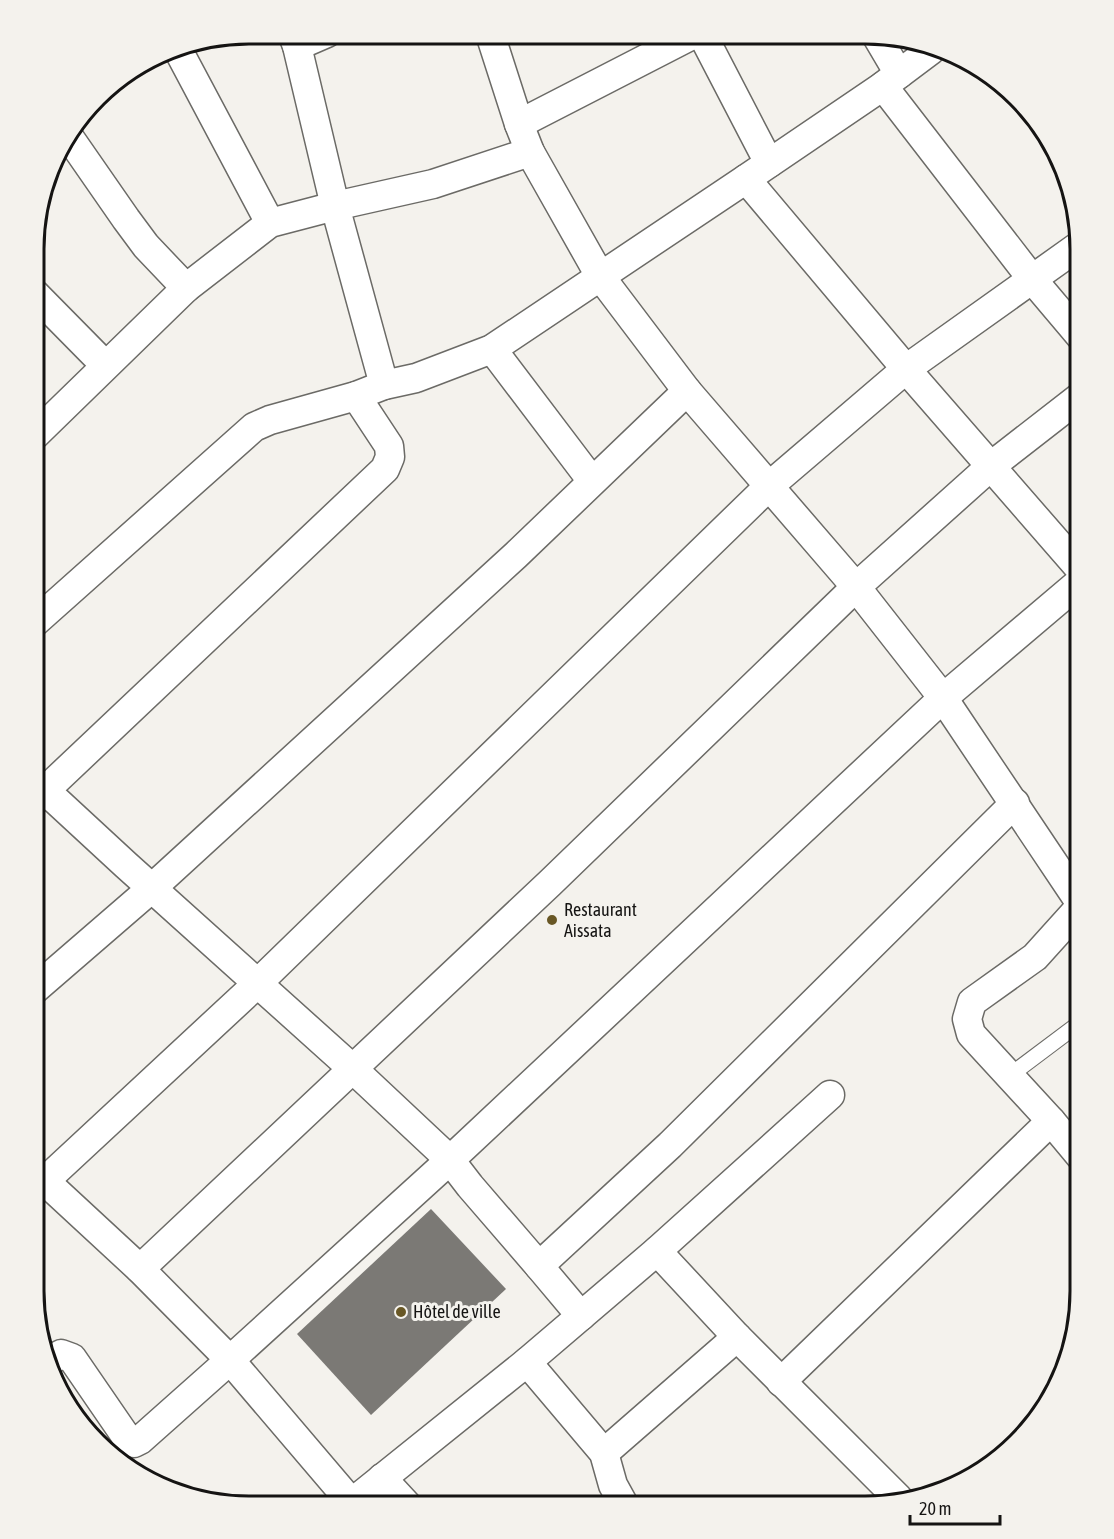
<svg xmlns="http://www.w3.org/2000/svg" width="1114" height="1539" font-family="'Asap Condensed',sans-serif">
  <style>
    .building { fill: #7b7975 }
    .lines { fill: none; stroke-linecap: round; stroke-linejoin: round }
    .service-casing { stroke: #6b6a66; stroke-width: 17 }
    .minor-casing { stroke: #6b6a66; stroke-width: 31 }
    .service { stroke: #fff; stroke-width: 15 }
    .minor { stroke: #fff; stroke-width: 28 }
    .poi-dot { fill: #685725; stroke: #f4f2ed; stroke-width: 2 }
    .labels { text-anchor: middle; stroke-width: 6; stroke-linejoin: round; paint-order: stroke }
    .poi-label { font-size: 18px; fill: #151413; stroke: #f4f2ed; text-anchor: start }
    .rim { fill: none; stroke: #151413; stroke-width: 3 }
  </style>
  <rect width="100%" height="100%" fill="#f4f2ed"/>
  <path class="building" d="M431 1209 506 1289 371 1415 297 1334Z"/>
  <g class="lines">
    <defs>
      <path id="service" d="M1009 1076 1081 1022"/>
      <g id="minor">
        <path d="M292 33 297 46 335 206 384 385"/>
        <path d="M490 34 519 124 530 152 600 276 687 391 856 587 943 698 1081 904"/>
        <path d="M702 34 769 163"/>
        <path d="M876 35 899 74"/>
        <path d="M176 46 270 223"/>
        <path d="M297 46 327 33"/>
        <path d="M883 86 1032 279 1081 337"/>
        <path d="M519 124 694 34"/>
        <path d="M67 134 126 219 146 246 186 288"/>
        <path d="M746 179 906 369 1081 570"/>
        <path d="M35 294 105 365"/>
        <path d="M492 349 592 481"/>
        <path d="M35 435 186 288 270 223 335 206 433 184 530 152"/>
        <path d="M34 623 254 427 270 420 356 396 384 385 416 378 492 349 746 179 883 86 931 50"/>
        <path d="M34 780 126 865 354 1070 450 1160 470 1186 539 1266 581 1316"/>
        <path d="M34 801 385 469 390 457 389 446 356 396"/>
        <path d="M34 990 152 888 516 555 687 391"/>
        <path d="M1081 1157 1051 1121 971 1034 967 1019 972 1002 1035 957 1081 906"/>
        <path d="M33 1170 140 1269 230 1360 351 1502"/>
        <path d="M33 1192 258 983 768 487 906 369 1080 245"/>
        <path d="M657 1251 737 1337 898 1498"/>
        <path d="M539 1266 670 1145 1015 803"/>
        <path d="M140 1269 550 883 856 587 991 466 1081 396"/>
        <path d="M50 1361 61 1354 72 1358 129 1441 134 1443 140 1440 230 1360 450 1160 943 698 1081 581"/>
        <path d="M527 1362 604 1453 613 1485 624 1505"/>
        <path d="M781 1382 1051 1121"/>
        <path d="M604 1453 737 1337"/>
        <path d="M382 1478 407 1505"/>
        <path d="M349 1505 527 1362 657 1251 830 1095"/>
      </g>
    </defs>
    <use href="#service" class="service-casing"/>
    <use href="#minor" class="minor-casing"/>
    <use href="#service" class="service"/>
    <use href="#minor" class="minor"/>
  </g>
  <g class="poi-dot">
    <circle cx="552" cy="920" r="6"/>
    <circle cx="401" cy="1312" r="6"/>
  </g>
  <g class="labels">
    <g class="poi-label">
      <text x="564" y="916">Restaurant<tspan x="564" dy="21">Aissata</tspan></text>
      <text x="413" y="1318">Hôtel de ville</text>
    </g>
  </g>
  <path d="M0 0H1114V1539H0ZM249 44H865A205 205 0 0 1 1070 249V1291A205 205 0 0 1 865 1496H249A205 205 0 0 1 44 1291V249A205 205 0 0 1 249 44Z" fill="#f4f2ed" fill-rule="evenodd"/>
  <path class="rim" d="M249 44H865A205 205 0 0 1 1070 249V1291A205 205 0 0 1 865 1496H249A205 205 0 0 1 44 1291V249A205 205 0 0 1 249 44Z"/>
  <path d="M910 1515v9h90v-9" fill="none" stroke="#151413" stroke-width="3"/>
  <text x="919" y="1515" font-size="18" fill="#151413" stroke="#f4f2ed" stroke-width="4.5" paint-order="stroke">20 m</text>
</svg>
